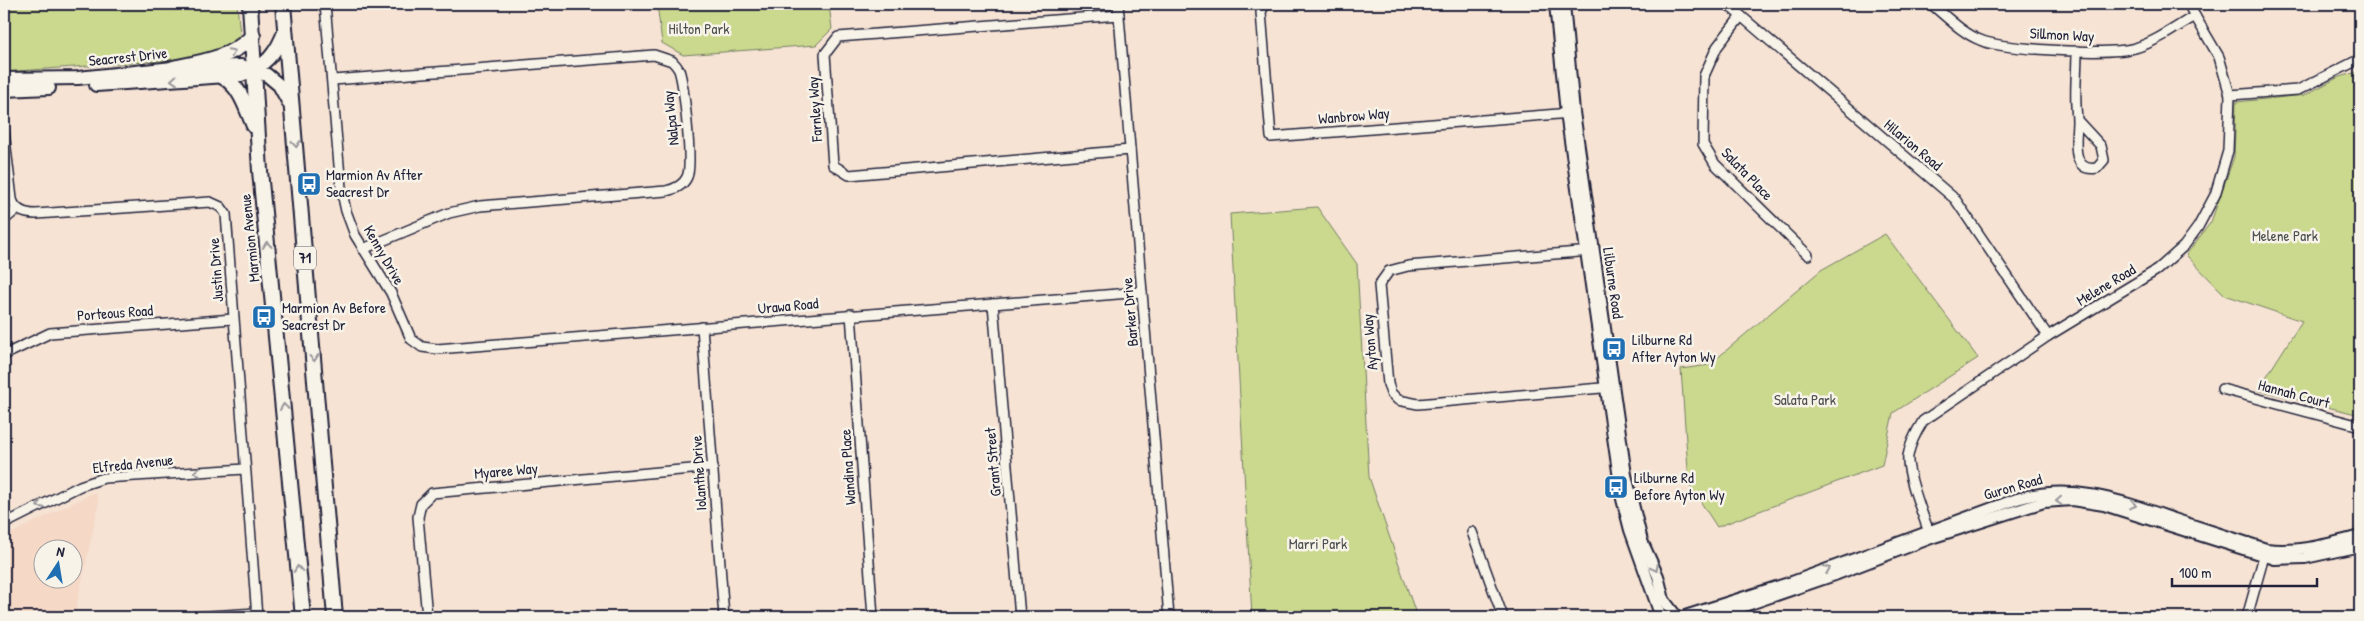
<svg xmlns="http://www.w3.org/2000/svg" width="2364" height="621" font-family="'Patrick Hand',sans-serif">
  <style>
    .built { fill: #f5d8c6; fill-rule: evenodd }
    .green { fill: #cad98d; stroke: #767e64 }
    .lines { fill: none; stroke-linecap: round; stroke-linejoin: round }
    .minor-casing { stroke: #22223b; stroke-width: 12 }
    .tertiary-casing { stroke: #22223b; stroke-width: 14 }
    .secondary-casing { stroke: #22223b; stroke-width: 16 }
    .trunk-casing { stroke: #22223b; stroke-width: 18 }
    .minor { stroke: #f7f3e8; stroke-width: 9 }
    .tertiary { stroke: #f7f3e8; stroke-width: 10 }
    .secondary { stroke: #f7f3e8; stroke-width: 12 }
    .trunk { stroke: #f7f3e8; stroke-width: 14 }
    .oneway { stroke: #97959a }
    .labels { text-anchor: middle; stroke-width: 5; stroke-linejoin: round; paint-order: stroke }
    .shield { fill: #f7f3e8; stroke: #62616f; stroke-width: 1 }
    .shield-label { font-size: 14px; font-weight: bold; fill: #22223b }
    .park-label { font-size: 15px; fill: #4c5050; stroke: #f7f3e8 }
    .street-label { font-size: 15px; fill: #22223b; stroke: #f7f3e8 }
    .poi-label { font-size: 15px; fill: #22223b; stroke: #f7f3e8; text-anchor: start }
  </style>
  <rect width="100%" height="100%" fill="#f6e3d4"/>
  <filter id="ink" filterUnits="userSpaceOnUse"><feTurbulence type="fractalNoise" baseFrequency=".02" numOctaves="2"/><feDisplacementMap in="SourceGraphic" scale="10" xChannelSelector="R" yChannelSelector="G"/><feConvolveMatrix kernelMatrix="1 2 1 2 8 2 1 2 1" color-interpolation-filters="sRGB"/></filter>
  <g filter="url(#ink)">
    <path class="built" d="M95 492 99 502 75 614 89 617H4V537ZM42 548H72V578H42Z"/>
    <g class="green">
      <path d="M4 4H237L242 55 4 72Z"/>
      <path d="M657 4H829L832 29 816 45 683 55 662 43Z"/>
      <path d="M2360 71V415L2258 390 2302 321 2225 295 2186 255 2211 222 2234 157 2236 102 2305 95 2337 78Z"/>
      <path d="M1317 207 1357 264 1369 477 1417 617H1252L1230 214Z"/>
      <path d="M1885 234 1978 358 1893 413 1882 465 1717 527 1689 484 1681 369 1709 365 1821 270Z"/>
    </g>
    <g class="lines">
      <defs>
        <g id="minor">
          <path d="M325 4 341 188 346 211 355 235 391 293 408 332 411 339 422 347 437 349 1142 292"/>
          <path d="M1118 4 1169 617"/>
          <path d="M1265 4 1261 12 1271 137 1571 113"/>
          <path d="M1727 4 1955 199 2048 336"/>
          <path d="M1931 4C1946 16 1962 33 1980 40 2003 50 2110 55 2135 48 2156 42 2176 27 2195 16"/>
          <path d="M1119 15 838 37 825 54 833 165 849 175 1130 150"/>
          <path d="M1741 16 1717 47 1704 76 1703 144 1715 164 1808 255"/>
          <path d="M2077 51C2077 69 2075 87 2076 105 2076 110 2077 116 2077 121 2077 136 2069 173 2097 168L2104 160 2101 146 2077 120"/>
          <path d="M333 80 654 55 672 61C675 64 677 66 679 70 684 85 693 165 687 177 683 186 675 189 666 191L480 206 449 213 363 249"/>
          <path d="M2230 95 2298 90 2360 59"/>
          <path d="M4 131 12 199C15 211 25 214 36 214L210 202 221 207 226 214 257 617"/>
          <path d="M4 220 17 209"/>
          <path d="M1591 251 1408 266 1389 271 1379 285 1388 384 1391 393 1398 400 1418 404 1613 387"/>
          <path d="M993 304 1020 617"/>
          <path d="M851 314 873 617"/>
          <path d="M702 327 724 617"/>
          <path d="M4 355 50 333 233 319"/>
          <path d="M2222 389 2360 426"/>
          <path d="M4 524 80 486 104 478 245 469"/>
          <path d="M1472 532 1503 617"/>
          <path d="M1931 538C1925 520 1906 474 1908 456 1910 444 1916 432 1923 421L2048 336 2157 270 2184 246 2198 227 2215 195 2228 151 2230 95 2219 57 2188 4"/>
          <path d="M193 617 257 613"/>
          <path d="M427 617 418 517 421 504 432 493 713 467"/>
          <path d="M2247 617 2266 549"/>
        </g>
        <g id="tertiary">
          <path d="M1555 4 1566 113 1622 499 1630 530 1661 617"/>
          <path d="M1564 4 1574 112 1626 475 1642 541 1658 576 1664 600 1677 617"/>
          <path d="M1682 617 1792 582 2017 499C2071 482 2122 501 2174 519 2205 529 2235 539 2266 549 2299 553 2329 544 2360 536"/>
          <path d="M1712 617 1832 576 1931 538 2044 502 2072 500 2104 505 2275 559 2305 558 2360 546"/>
        </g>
        <g id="secondary">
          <path d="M4 79 78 78 173 68 241 66 267 75 279 85 291 107"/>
          <path d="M96 85 241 75C265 67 277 53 285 29"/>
          <path d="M4 90 49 88"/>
        </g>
        <g id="trunk">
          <path d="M250 4 260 171 303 617"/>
          <path d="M283 4 335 617"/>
          <path d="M173 68C203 62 231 58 253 36"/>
          <path d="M223 77C241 87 246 108 254 126"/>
        </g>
      </defs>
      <use href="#minor" class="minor-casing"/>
      <use href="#tertiary" class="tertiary-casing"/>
      <use href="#secondary" class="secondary-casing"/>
      <use href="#trunk" class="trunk-casing"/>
      <use href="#minor" class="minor"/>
      <use href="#tertiary" class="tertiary"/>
      <use href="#secondary" class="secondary"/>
      <use href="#trunk" class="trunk"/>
    </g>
    <defs><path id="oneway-chevron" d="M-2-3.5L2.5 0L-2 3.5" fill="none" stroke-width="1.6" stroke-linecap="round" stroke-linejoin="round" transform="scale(1.25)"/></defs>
    <g class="oneway">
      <use href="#oneway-chevron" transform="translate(232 52) rotate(-27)"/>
      <use href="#oneway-chevron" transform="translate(174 80) rotate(176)"/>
      <use href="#oneway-chevron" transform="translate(296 144) rotate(85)"/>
      <use href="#oneway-chevron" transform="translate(267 245) rotate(-96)"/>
      <use href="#oneway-chevron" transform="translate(314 358) rotate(85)"/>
      <use href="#oneway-chevron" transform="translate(284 407) rotate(-96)"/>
      <use href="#oneway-chevron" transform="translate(197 472) rotate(176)"/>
      <use href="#oneway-chevron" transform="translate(2059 501) rotate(177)"/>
      <use href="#oneway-chevron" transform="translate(40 505) rotate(153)"/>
      <use href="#oneway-chevron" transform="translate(2133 505) rotate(17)"/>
      <use href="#oneway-chevron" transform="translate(1655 568) rotate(64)"/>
      <use href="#oneway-chevron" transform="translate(298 569) rotate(-95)"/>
      <use href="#oneway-chevron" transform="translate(1827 569) rotate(-21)"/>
    </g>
  </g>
  <defs>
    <symbol id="bus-square" viewBox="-11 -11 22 22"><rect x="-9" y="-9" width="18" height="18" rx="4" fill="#1f6fb2" stroke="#f7f3e8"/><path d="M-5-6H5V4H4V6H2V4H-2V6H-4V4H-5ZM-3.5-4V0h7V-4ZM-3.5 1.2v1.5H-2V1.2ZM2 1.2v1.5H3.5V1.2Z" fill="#fff"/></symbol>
  </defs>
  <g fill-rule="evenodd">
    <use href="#bus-square" x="295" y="170" width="28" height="28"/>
    <use href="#bus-square" x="250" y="303" width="28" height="28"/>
    <use href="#bus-square" x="1600" y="335" width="28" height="28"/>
    <use href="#bus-square" x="1602" y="473" width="28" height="28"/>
  </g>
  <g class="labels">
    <rect class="shield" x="294" y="246.5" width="22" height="23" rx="4"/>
    <g class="shield-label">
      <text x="305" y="263">71</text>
    </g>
    <g class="park-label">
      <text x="699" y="34">Hilton Park</text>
      <text x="2285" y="241">Melene Park</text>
      <text x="1805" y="405">Salata Park</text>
      <text x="1318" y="549">Marri Park</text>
    </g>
    <g class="street-label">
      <text transform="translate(2062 35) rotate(3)" y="5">Sillmon Way</text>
      <text transform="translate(128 57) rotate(-6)" y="5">Seacrest Drive</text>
      <text transform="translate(815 109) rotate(-94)" y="5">Farnley Way</text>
      <text transform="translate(1354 116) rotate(-5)" y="5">Wanbrow Way</text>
      <text transform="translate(671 118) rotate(-96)" y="5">Nalpa Way</text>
      <text transform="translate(1913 145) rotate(40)" y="5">Hilarion Road</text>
      <text transform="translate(1747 174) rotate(46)" y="5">Salata Place</text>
      <text transform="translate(250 238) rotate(-96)" y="5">Marmion Avenue</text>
      <text transform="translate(384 255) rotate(60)" y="5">Kenny Drive</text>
      <text transform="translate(216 270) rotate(-94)" y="5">Justin Drive</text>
      <text transform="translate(1613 283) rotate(82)" y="5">Lilburne Road</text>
      <text transform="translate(2106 285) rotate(-31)" y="5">Melene Road</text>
      <text transform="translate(788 306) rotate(-5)" y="5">Urawa Road</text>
      <text transform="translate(1130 312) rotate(-95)" y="5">Barker Drive</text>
      <text transform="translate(115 313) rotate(-4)" y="5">Porteous Road</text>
      <text transform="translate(1370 342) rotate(-95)" y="5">Ayton Way</text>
      <text transform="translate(2294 394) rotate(15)" y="5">Hannah Court</text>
      <text transform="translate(993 462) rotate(-95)" y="5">Grant Street</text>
      <text transform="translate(133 464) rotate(-6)" y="5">Elfreda Avenue</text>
      <text transform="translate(848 467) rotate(-94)" y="5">Wandina Place</text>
      <text transform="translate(506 471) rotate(-5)" y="5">Myaree Way</text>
      <text transform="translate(699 473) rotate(-94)" y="5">Iolanthe Drive</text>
      <text transform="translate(2013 487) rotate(-16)" y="5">Guron Road</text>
    </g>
    <g class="poi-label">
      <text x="326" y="180">Marmion Av After<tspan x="326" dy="17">Seacrest Dr</tspan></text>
      <text x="282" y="313">Marmion Av Before<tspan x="282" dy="17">Seacrest Dr</tspan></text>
      <text x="1632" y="345">Lilburne Rd<tspan x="1632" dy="17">After Ayton Wy</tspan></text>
      <text x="1634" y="483">Lilburne Rd<tspan x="1634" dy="17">Before Ayton Wy</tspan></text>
    </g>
  </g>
  <rect width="2364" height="621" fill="none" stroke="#f7f3e8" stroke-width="20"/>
  <rect x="10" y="10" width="2344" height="601" fill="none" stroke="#22223b" stroke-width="2" filter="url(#ink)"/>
  <g transform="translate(58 564) rotate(12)"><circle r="24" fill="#f7f3e8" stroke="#a29fa3"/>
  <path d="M0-4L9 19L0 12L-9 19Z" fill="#1f6fb2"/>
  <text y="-8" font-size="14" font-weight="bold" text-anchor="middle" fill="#22223b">N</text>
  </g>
  <path d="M2172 578v8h145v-8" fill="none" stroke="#22223b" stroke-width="2.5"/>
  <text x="2179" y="578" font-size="15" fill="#22223b" stroke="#f7f3e8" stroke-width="4" paint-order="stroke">100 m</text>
</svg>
